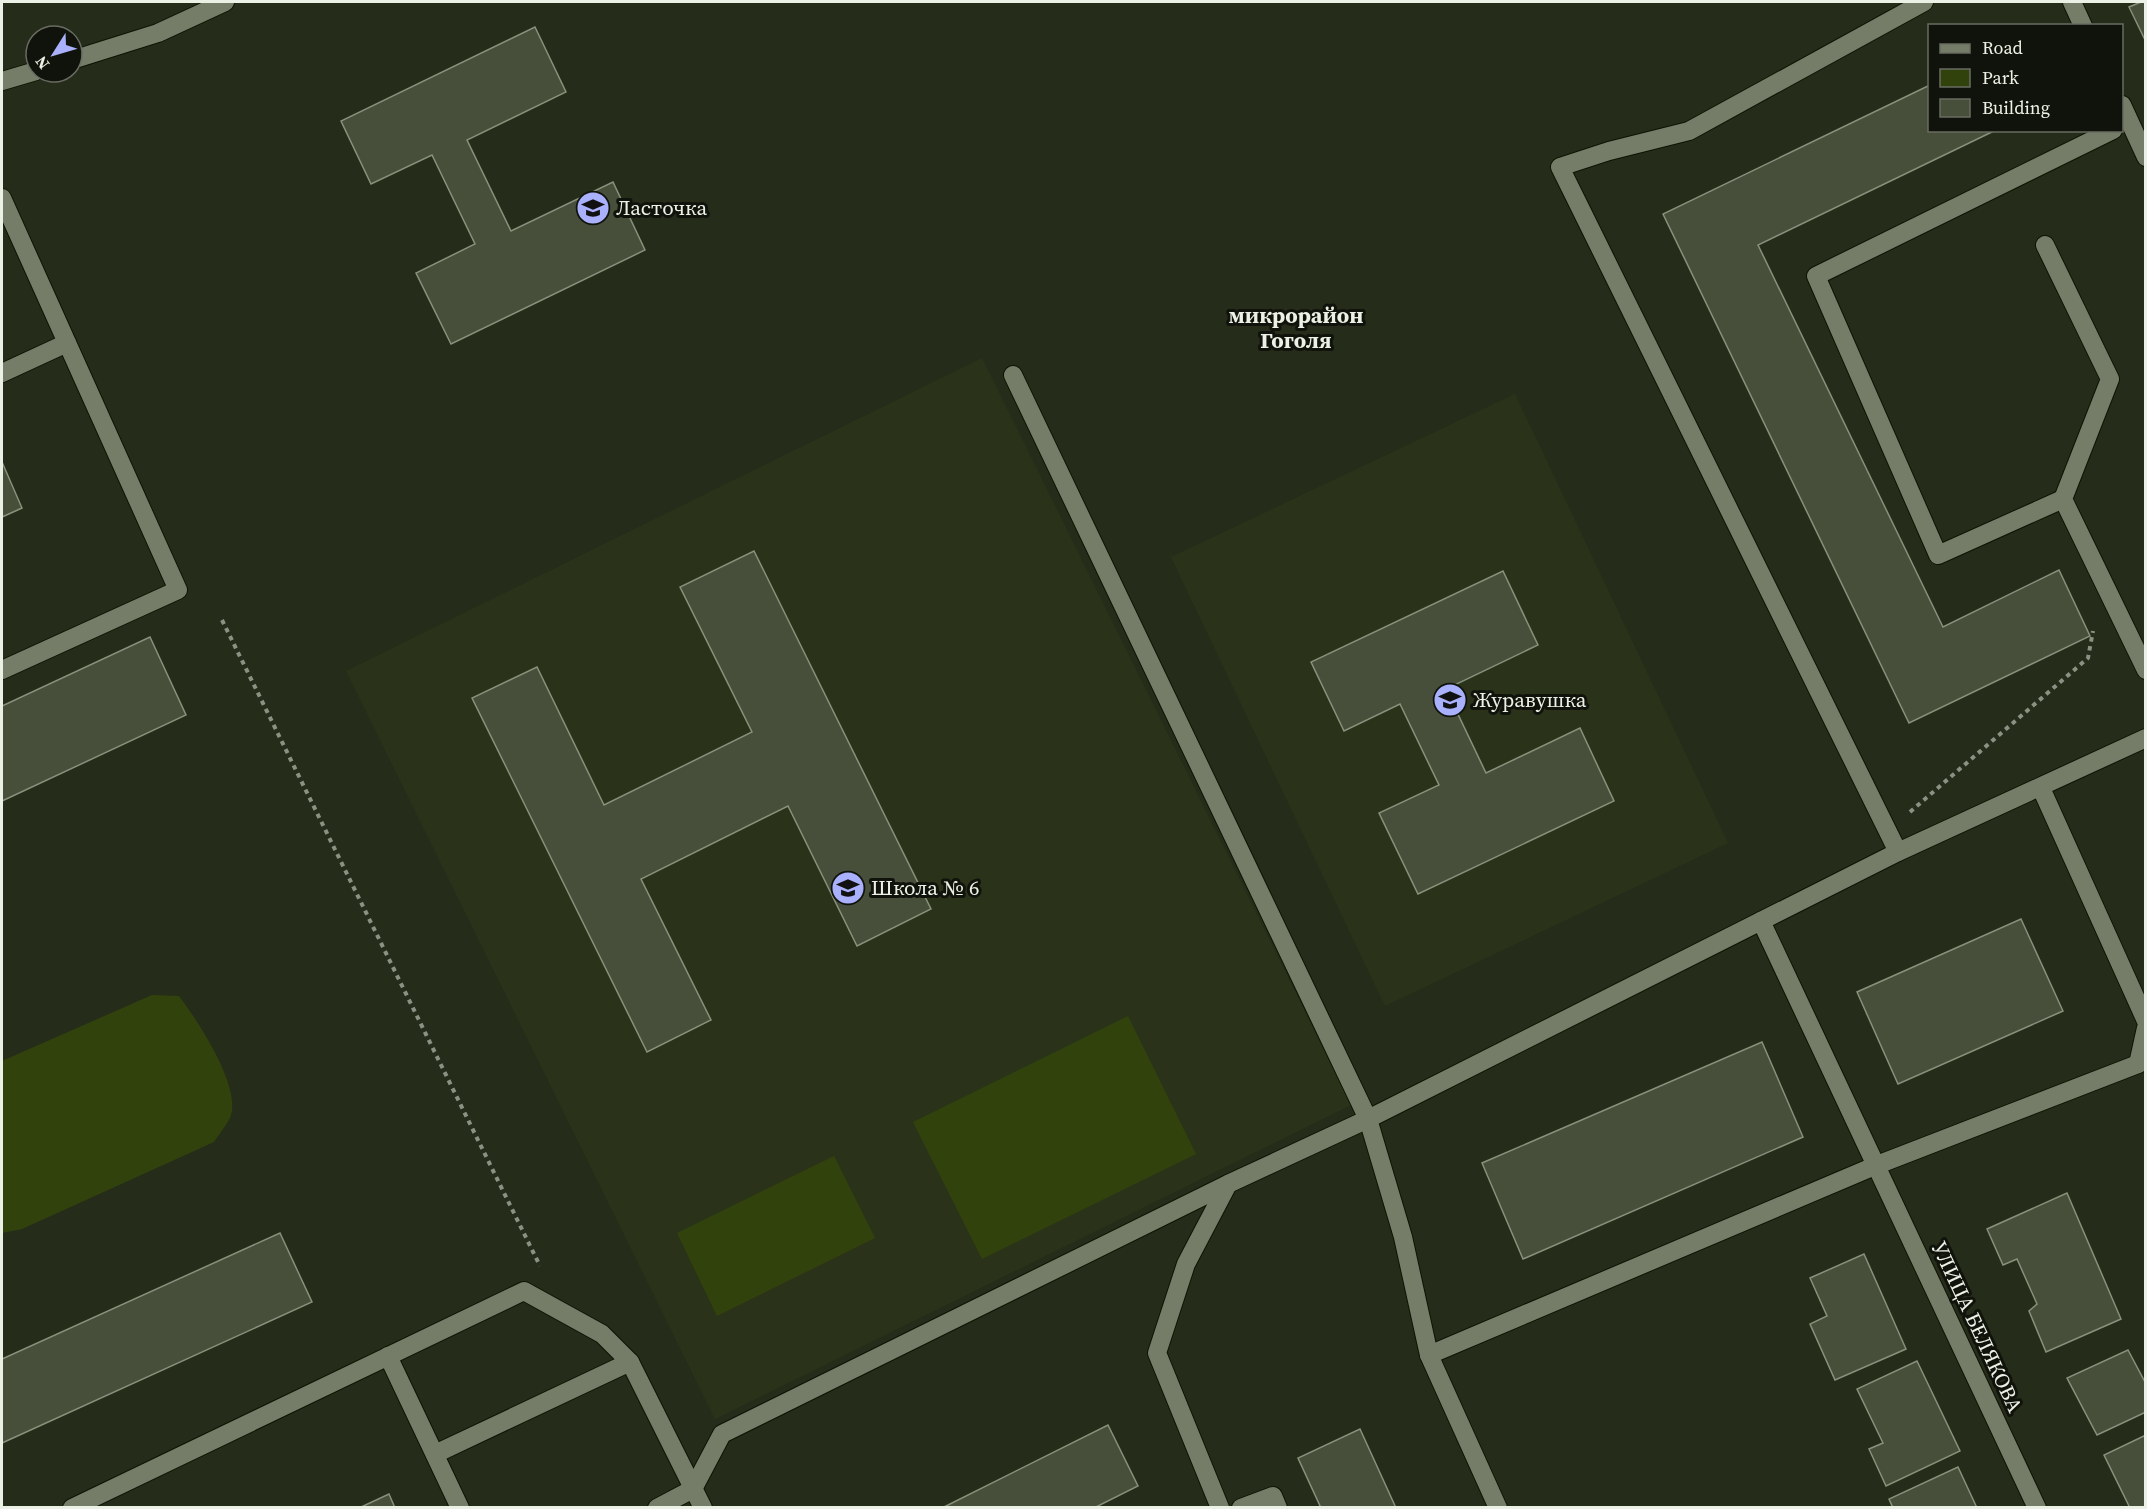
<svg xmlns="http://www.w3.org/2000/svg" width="2147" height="1509" font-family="'Source Serif 4',serif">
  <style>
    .built { fill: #2a331a }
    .green { fill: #32420c }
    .building { fill: #474f3b; stroke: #88917b; stroke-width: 1.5 }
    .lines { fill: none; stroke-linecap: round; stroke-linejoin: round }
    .lane-casing { stroke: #0e1404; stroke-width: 20 }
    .street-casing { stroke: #0e1404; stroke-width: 20 }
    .path { stroke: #8c9283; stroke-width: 4; stroke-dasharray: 4.5 4.5; stroke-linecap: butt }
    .lane { stroke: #757d68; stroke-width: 18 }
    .street { stroke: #757d68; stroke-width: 18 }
    .labels { text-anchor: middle; stroke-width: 6; stroke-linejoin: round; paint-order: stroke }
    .poi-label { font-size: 21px; fill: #ecf1e5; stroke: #10130b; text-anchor: start }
    .street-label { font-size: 21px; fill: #ecf1e5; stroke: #10130b }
    .neighbourhood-label { font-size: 22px; font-weight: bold; fill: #ecf1e5; stroke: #10130b }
  </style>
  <rect width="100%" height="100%" fill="#252c1a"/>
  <g class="built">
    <path d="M982 358 1351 1105 715 1419 346 671Z"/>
    <path d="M1515 394 1728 843 1385 1006 1171 557Z"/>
  </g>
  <g class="green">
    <path d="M152 995 179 996C197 1020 243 1088 230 1118 226 1126 219 1134 214 1142L22 1229 2 1233V1061Z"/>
    <path d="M1128 1016 1196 1154 982 1259 913 1122Z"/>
    <path d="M834 1156 875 1238 717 1316 677 1233Z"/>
  </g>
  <g class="building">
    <path d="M2141 2H2146V42L2129 7Z"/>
    <path d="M535 27 566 92 467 140 511 231 613 182 645 250 451 344 416 273 475 244 432 155 371 184 341 121Z"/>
    <path d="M1930 85V130H1996L1758 245 1943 627 2059 570 2090 636 1909 723 1663 214Z"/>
    <path d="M2 462 22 508 2 517Z"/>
    <path d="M754 551 931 909 857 946 788 806 641 879 711 1020 647 1052 472 698 537 667 604 805 752 732 680 587Z"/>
    <path d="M1503 571 1538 645 1446 689 1486 773 1580 728 1614 801 1418 894 1379 813 1439 785 1400 704 1344 731 1311 662Z"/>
    <path d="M150 637 186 715 2 801V706Z"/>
    <path d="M2021 919 2063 1011 1898 1084 1857 992Z"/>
    <path d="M1762 1042 1803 1137 1523 1259 1482 1163Z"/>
    <path d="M2067 1193 2121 1319 2046 1352 2029 1311 2037 1304 2017 1259 2003 1265 1987 1229Z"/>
    <path d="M280 1233 312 1302 2 1443V1359Z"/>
    <path d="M1864 1254 1906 1349 1835 1380 1810 1324 1827 1316 1810 1278Z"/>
    <path d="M2128 1350 2146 1384V1412L2097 1435 2067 1378Z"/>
    <path d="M1917 1361 1960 1451 1886 1486 1869 1449 1883 1443 1857 1389Z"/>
    <path d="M1108 1425 1138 1486 1094 1508H942Z"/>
    <path d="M1360 1429 1396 1508H1321L1298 1458Z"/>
    <path d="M2146 1435V1508H2130L2104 1455Z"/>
    <path d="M1958 1467 1977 1508H1893L1889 1499Z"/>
    <path d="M389 1494 395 1508H359Z"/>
  </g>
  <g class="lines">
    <defs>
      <g id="lane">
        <path d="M2072 2 2083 26"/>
        <path d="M72 60 158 33 225 2"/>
        <path d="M2 81 36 71"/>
        <path d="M2122 105 2146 157"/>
        <path d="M2 198 178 590 2 670"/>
        <path d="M2045 245 2110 379 2063 499 2146 670"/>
        <path d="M2 373 67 343"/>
        <path d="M1013 375 1368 1119 1403 1237 1429 1355 1498 1508"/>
        <path d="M2063 499 1938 555 1816 276 2113 130"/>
        <path d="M2041 788 2146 1021"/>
        <path d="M1898 852 1560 167 1609 151 1689 131 1924 2"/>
        <path d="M2138 1064 2146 1028"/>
        <path d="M388 1356 460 1508"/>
        <path d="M435 1454 630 1362"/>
        <path d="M72 1508 524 1291 602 1334 630 1362 703 1508"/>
        <path d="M657 1508 693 1489"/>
        <path d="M1220 1508 1157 1353 1186 1264 1228 1184"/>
        <path d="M1241 1508 1273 1496 1278 1508"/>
      </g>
      <g id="street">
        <path d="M1761 921 2037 1508"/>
        <path d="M1429 1355 1877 1165 2138 1064"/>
        <path d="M693 1489 722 1434 1228 1184 1368 1119 1898 852 2146 738"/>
      </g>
    </defs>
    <use href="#lane" class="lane-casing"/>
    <use href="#street" class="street-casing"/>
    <g class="path">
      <path d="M222 620 540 1266"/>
      <path d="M1910 812 2088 658 2093 631"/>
    </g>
    <use href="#lane" class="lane"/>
    <use href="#street" class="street"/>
  </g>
  <defs>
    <symbol id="school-disc" viewBox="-11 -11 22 22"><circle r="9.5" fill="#a9b0fc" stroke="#10130b"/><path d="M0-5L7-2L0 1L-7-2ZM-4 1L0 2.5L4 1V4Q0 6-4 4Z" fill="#111"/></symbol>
  </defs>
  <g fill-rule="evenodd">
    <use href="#school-disc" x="574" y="189" width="38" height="38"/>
    <use href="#school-disc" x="1431" y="681" width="38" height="38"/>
    <use href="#school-disc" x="829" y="869" width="38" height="38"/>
  </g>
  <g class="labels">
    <g class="poi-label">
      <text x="616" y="215">Ласточка</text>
      <text x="1473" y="707">Журавушка</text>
      <text x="871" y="895">Школа № 6</text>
    </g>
    <g class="street-label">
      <text transform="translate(1977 1327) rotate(65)" y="7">УЛИЦА БЕЛЯКОВА</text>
    </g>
    <g class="neighbourhood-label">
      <text x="1296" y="323">микрорайон<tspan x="1296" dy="25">Гоголя</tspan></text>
    </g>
  </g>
  <rect width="2147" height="1509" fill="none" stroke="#ecf1e5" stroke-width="6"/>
  <rect x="1928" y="24" width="195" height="108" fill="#10130b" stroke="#686c62" stroke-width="1.5"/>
  <rect x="1940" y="44" width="30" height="9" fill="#757d68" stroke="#686c62" stroke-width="1.5"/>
  <text x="1982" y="54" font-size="18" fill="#ecf1e5">Road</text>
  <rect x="1940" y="69" width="30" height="18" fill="#32420c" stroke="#686c62" stroke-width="1.5"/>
  <text x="1982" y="84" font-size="18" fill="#ecf1e5">Park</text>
  <rect x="1940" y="99" width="30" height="18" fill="#474f3b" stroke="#686c62" stroke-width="1.5"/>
  <text x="1982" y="114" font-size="18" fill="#ecf1e5">Building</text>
  <g transform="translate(54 54) rotate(233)"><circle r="28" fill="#10130b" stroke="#686c62" stroke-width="1.5"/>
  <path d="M0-4.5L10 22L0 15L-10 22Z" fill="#a9b0fc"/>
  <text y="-9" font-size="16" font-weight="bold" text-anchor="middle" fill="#ecf1e5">N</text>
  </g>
</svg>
